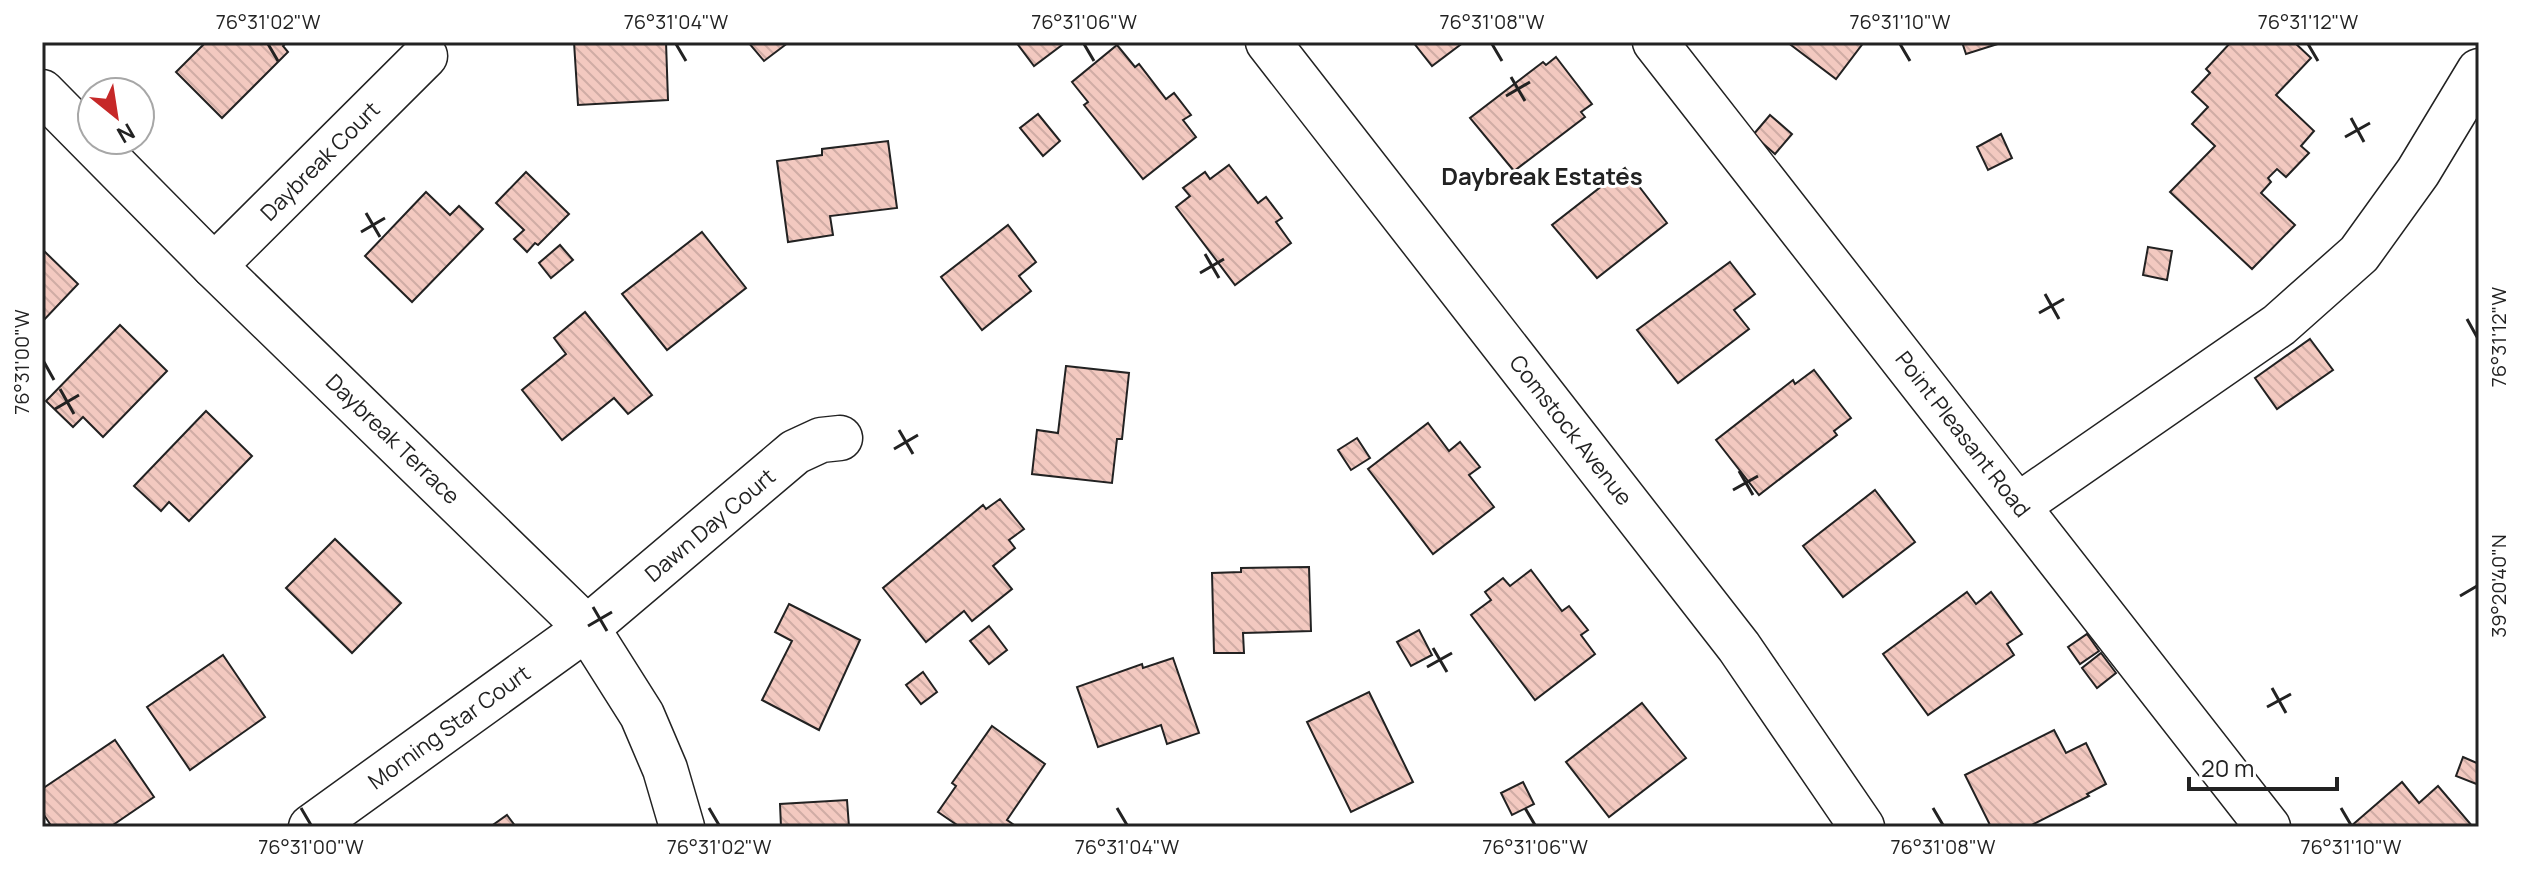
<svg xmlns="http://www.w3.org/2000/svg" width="2521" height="869" font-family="Manrope,sans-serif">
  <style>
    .building { fill: url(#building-back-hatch); stroke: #222; stroke-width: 2 }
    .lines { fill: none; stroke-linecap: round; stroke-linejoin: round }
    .minor-casing { stroke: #222; stroke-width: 47 }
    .minor { stroke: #fff; stroke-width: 44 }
    .ticks { fill: none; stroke: #222; stroke-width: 3 }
    .labels { text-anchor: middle; stroke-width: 6; stroke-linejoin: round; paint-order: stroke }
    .street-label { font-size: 22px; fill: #222; stroke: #fff }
    .neighbourhood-label { font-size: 24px; font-weight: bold; fill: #222; stroke: #fff }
    .neatline { fill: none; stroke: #222; stroke-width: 3 }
    .ticks-label { font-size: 20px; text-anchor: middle; fill: #222 }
  </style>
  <defs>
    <pattern id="building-back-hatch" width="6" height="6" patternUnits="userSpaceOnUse" patternTransform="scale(2)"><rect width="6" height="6" fill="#f3c9c0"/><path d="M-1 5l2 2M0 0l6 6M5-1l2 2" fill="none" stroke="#d0aca5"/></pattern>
  </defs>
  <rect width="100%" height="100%" fill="#fff"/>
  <g class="building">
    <path d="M206 42H287L283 46 288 52 222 118 176 72Z"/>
    <path d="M574 42H666L668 100 578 105Z"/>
    <path d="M748 42H789L764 61Z"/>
    <path d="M1016 42H1066L1034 66Z"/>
    <path d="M1413 42H1464L1432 66Z"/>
    <path d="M1787 42H1864L1836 79Z"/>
    <path d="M1962 42H2004L1966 54Z"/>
    <path d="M2231 42H2294L2311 58 2276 95 2314 131 2301 146 2309 153 2286 177 2277 169 2268 178 2271 182 2261 193 2295 225 2252 269 2170 192 2215 146 2192 124 2208 107 2192 92 2210 73 2206 69Z"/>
    <path d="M1117 45 1135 67 1139 64 1166 99 1174 93 1191 115 1183 120 1196 137 1143 179 1084 105 1088 102 1072 82Z"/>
    <path d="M1556 57 1592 104 1581 112 1585 117 1514 171 1470 118 1543 62 1546 65Z"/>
    <path d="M1038 114 1060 141 1043 156 1020 128Z"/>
    <path d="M1770 115 1792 134 1775 154 1753 135Z"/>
    <path d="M2001 134 2012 158 1988 170 1977 147Z"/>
    <path d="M888 141 897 208 830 216 833 235 788 242 777 161 822 155V149Z"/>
    <path d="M1229 165 1258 203 1266 197 1282 218 1276 222 1291 243 1235 285 1176 207 1190 196 1183 188 1205 172 1210 179Z"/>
    <path d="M1625 168 1667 223 1597 278 1552 225Z"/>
    <path d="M526 172 569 214 538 245 535 243 527 252 514 239 524 230 496 203Z"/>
    <path d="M426 192 450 215 459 206 483 229 412 302 365 256Z"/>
    <path d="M1008 225 1036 262 1019 276 1031 291 982 330 941 277Z"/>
    <path d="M702 232 746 288 667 350 622 294Z"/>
    <path d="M560 245 573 260 551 278 539 263Z"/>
    <path d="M2148 247 2172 251 2167 280 2143 275Z"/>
    <path d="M42 249 78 284 42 322Z"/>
    <path d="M1730 262 1755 294 1734 310 1749 329 1678 383 1637 330Z"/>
    <path d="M585 312 652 395 628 414 614 398 562 440 522 390 566 354 554 338Z"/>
    <path d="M120 325 167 371 103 437 83 417 73 427 46 401Z"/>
    <path d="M2310 339 2333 370 2277 409 2255 378Z"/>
    <path d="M1066 366 1129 373 1122 439H1117L1112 483 1032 474 1037 430 1058 433Z"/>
    <path d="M1814 370 1851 418 1834 431 1837 435 1759 495 1716 440 1793 380 1795 384Z"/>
    <path d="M206 411 252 456 189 521 169 502 161 511 134 486Z"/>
    <path d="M1428 423 1449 451 1460 442 1480 467 1469 475 1494 507 1433 554 1368 469Z"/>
    <path d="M1357 438 1370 458 1351 470 1338 450Z"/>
    <path d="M1875 490 1915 542 1843 597 1803 546Z"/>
    <path d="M1000 499 1024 529 1009 540 1015 548 993 566 1012 589 972 621 964 611 926 642 883 588 983 505 986 509Z"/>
    <path d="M335 539 401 603 352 653 286 588Z"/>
    <path d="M1309 567 1311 631 1243 633 1244 653H1214L1212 573 1241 572V568Z"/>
    <path d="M1531 570 1562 611 1569 606 1588 630 1581 635 1595 654 1535 700 1471 615 1491 600 1485 592 1503 578 1510 586Z"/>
    <path d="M1967 592 1976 604 1991 592 2022 634 2007 644 2014 655 1928 715 1883 654Z"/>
    <path d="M789 604 860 640 819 730 762 700 792 641 775 632Z"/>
    <path d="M989 626 1007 650 989 664 970 641Z"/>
    <path d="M1419 630 1432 655 1411 666 1397 642Z"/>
    <path d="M2087 634 2099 651 2080 664 2068 647Z"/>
    <path d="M2101 653 2116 673 2097 688 2082 668Z"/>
    <path d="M223 655 265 717 190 770 147 707Z"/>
    <path d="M1173 658 1199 733 1167 744 1161 725 1098 747 1077 687 1142 664 1143 668Z"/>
    <path d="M923 672 937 692 921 704 906 685Z"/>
    <path d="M1369 692 1413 782 1351 812 1307 722Z"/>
    <path d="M1642 703 1686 758 1609 817 1566 762Z"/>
    <path d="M992 726 1045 764 1007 820 1017 827H960L938 812 956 786 952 783Z"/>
    <path d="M2054 730 2066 753 2086 743 2106 784 2087 794 2089 796 2028 827H1991L1965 775Z"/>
    <path d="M115 740 154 797 110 827H52L42 812V789Z"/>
    <path d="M2463 757 2479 764V785L2456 776Z"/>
    <path d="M1523 782 1534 804 1512 815 1501 793Z"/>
    <path d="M2402 782 2419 803 2438 786 2473 827H2350Z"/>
    <path d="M847 800 849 827H781L780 804Z"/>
    <path d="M507 815 516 827H490Z"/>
  </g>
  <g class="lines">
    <defs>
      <g id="minor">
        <path d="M1268 42 1739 647 1862 827"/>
        <path d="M1655 42 2268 827"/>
        <path d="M42 92 214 266 587 628 642 715 665 769 682 827"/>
        <path d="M214 266 425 56"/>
        <path d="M2019 505 2279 325 2359 254 2418 172 2479 71"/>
        <path d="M311 827 587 628 795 452 821 440 840 438"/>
      </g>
    </defs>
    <use href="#minor" class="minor-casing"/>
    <use href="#minor" class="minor"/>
  </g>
  <path class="ticks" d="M268 44 278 61M676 44 686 61M1084 44 1094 61M1492 44 1502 61M1900 44 1910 61M2308 44 2318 61M1511 77 1525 101M1506 96 1530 82M2351 118 2364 142M2345 137 2370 123M366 213 380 237M361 232 385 218M1205 254 1219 278M1200 273 1224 259M2045 294 2059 319M2039 313 2064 299M2467 319 2477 337M44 362 54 380M60 389 74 414M55 409 79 395M899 430 913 454M894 449 918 435M1739 471 1753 495M1733 490 1758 476M2460 596 2477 586M593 607 607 631M588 626 612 612M1433 648 1447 672M1427 667 1452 653M2272 688 2286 713M2267 707 2291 694M301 808 311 825M709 808 719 825M1117 808 1127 825M1525 808 1535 825M1933 808 1943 825M2341 808 2351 825"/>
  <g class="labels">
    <g class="street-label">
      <text transform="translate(320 161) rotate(-45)" y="8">Daybreak Court</text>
      <text transform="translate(1571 430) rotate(52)" y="8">Comstock Avenue</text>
      <text transform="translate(1963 434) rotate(52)" y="8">Point Pleasant Road</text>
      <text transform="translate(393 439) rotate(44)" y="8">Daybreak Terrace</text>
      <text transform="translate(710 525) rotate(-40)" y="8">Dawn Day Court</text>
      <text transform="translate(449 727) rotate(-36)" y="8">Morning Star Court</text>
    </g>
    <g class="neighbourhood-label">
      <text x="1542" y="185">Daybreak Estates</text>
    </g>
  </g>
  <rect width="2521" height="869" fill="none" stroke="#ffffff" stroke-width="88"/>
  <g transform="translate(116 116) rotate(150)"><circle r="38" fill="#ffffff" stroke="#a7a7a7" stroke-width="2"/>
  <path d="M0-6L14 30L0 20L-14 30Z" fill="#c62828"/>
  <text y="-12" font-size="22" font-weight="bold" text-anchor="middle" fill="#222222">N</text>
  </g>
  <path d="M2189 777v12h148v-12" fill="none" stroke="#222222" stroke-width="4"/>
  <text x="2201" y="777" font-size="24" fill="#222222" stroke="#ffffff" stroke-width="6" paint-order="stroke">20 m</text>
  <rect x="44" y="44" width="2433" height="781" class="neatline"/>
  <g class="ticks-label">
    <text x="268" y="29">76°31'02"W</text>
    <text x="676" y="29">76°31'04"W</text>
    <text x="1084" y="29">76°31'06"W</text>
    <text x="1492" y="29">76°31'08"W</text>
    <text x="1900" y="29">76°31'10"W</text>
    <text x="2308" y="29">76°31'12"W</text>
    <text transform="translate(2499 337) rotate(-90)" y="7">76°31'12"W</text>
    <text transform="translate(22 362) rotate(-90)" y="7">76°31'00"W</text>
    <text transform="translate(2499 586) rotate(-90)" y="7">39°20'40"N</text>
    <text x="311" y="854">76°31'00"W</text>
    <text x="719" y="854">76°31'02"W</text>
    <text x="1127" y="854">76°31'04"W</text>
    <text x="1535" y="854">76°31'06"W</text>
    <text x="1943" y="854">76°31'08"W</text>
    <text x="2351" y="854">76°31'10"W</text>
  </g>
</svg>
